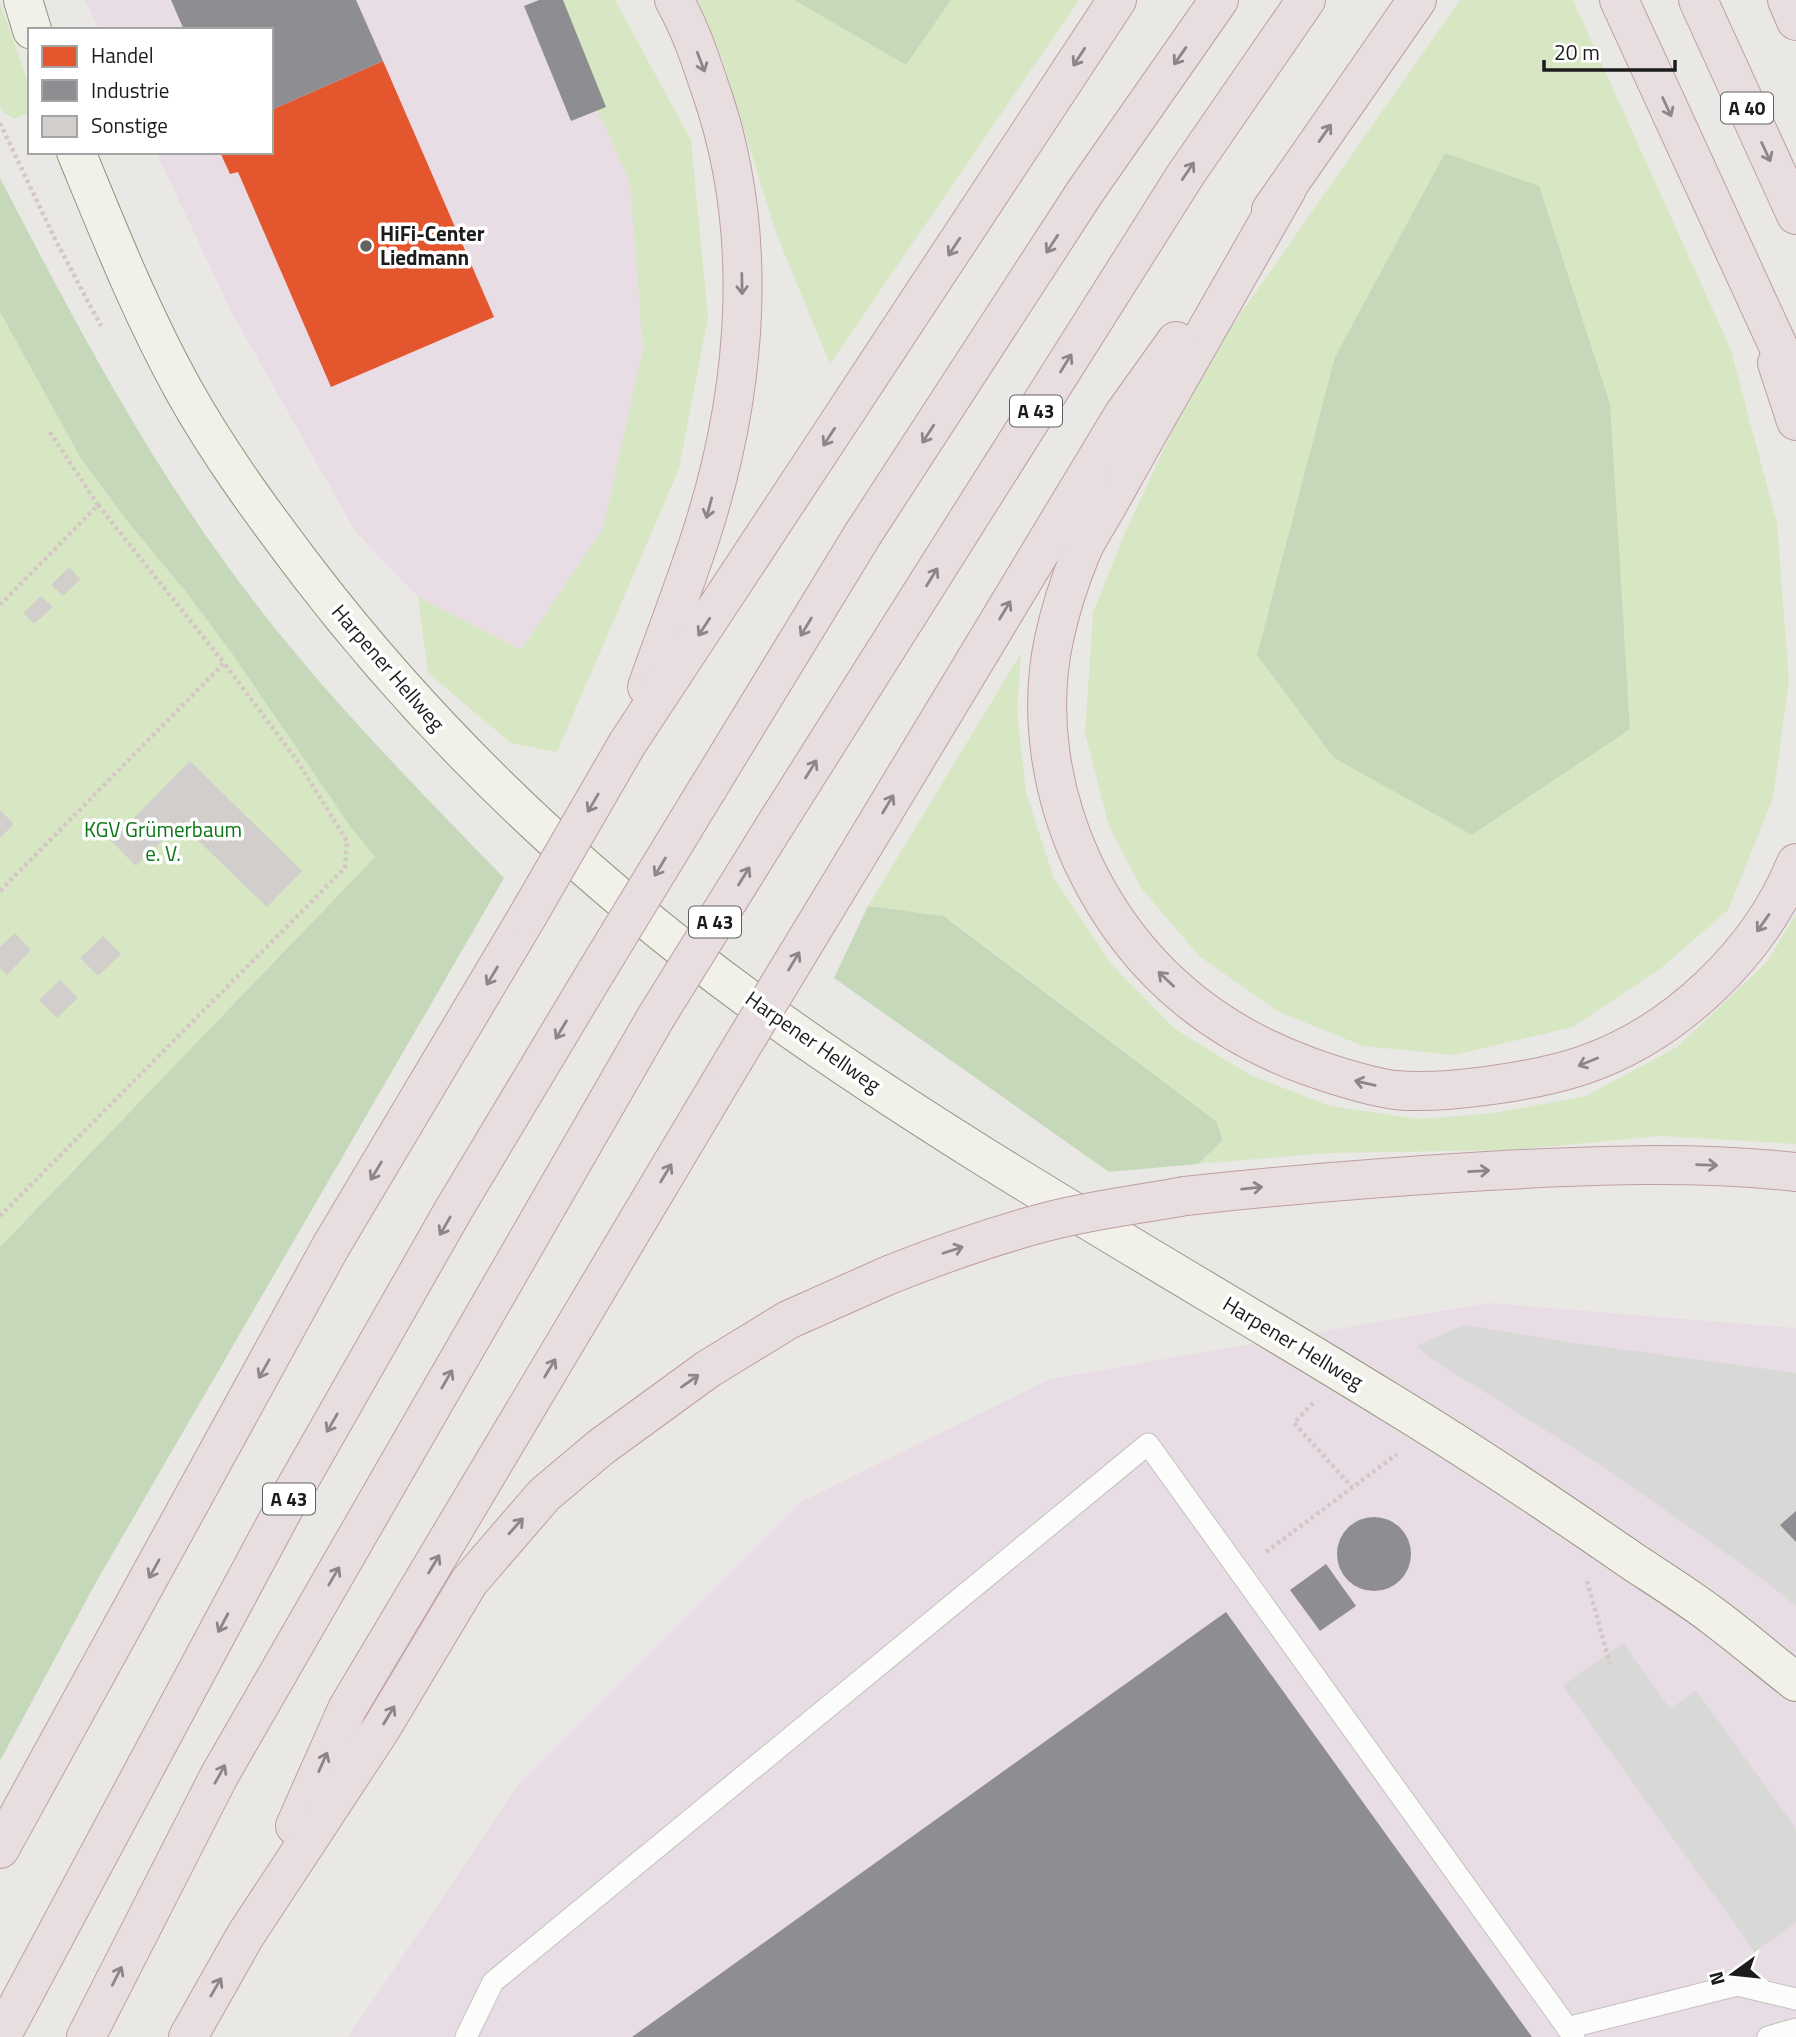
<svg xmlns="http://www.w3.org/2000/svg" width="1796" height="2037" font-family="'Titillium Web',sans-serif">
  <style>
    .industrial { fill: #e8dde4 }
    .religious { fill: #d8d8d6 }
    .grass { fill: #d7e7c3 }
    .forest { fill: #c5d9ba }
    .shops { fill: #e4572e }
    .industry { fill: #8d8d92 }
    .building { fill: #d1cecc }
    .lines { fill: none; stroke-linecap: round; stroke-linejoin: round }
    .lane-casing { stroke: #c3c2c1; stroke-width: 23 }
    .secondary-casing { stroke: #91937e; stroke-width: 40 }
    .highway-casing { stroke: #bf9da6; stroke-width: 40 }
    .path { stroke: #d5c7c5; stroke-width: 4.5; stroke-dasharray: 3.5 3.5; stroke-linecap: butt }
    .lane { stroke: #fcfcfb; stroke-width: 21 }
    .secondary { stroke: #f2f1e9; stroke-width: 38 }
    .highway { stroke: #e8dedf; stroke-width: 38 }
    .highway-bridge-casing { stroke: #bf9da6; stroke-width: 40; stroke-linecap: butt }
    .highway-bridge { stroke: #e8dedf; stroke-width: 38 }
    .oneway { stroke: #8c8787 }
    .poi-dot { fill: #646362; stroke: #fff; stroke-width: 2.5 }
    .labels { text-anchor: middle; stroke-width: 7; stroke-linejoin: round; paint-order: stroke }
    .shield { fill: #fff; stroke: #606060; stroke-width: 2 }
    .shield-label { font-size: 19px; font-weight: bold; fill: #1c1c1c }
    .poi-label { font-size: 21px; font-weight: bold; fill: #1c1c1c; stroke: #fff; text-anchor: start }
    .street-label { font-size: 21px; fill: #1c1c1c; stroke: #fff }
    .park-label { font-size: 21px; fill: #0d7717; stroke: #fff }
  </style>
  <rect width="100%" height="100%" fill="#eae8e5"/>
  <g class="industrial">
    <path d="M85 0H548L630 183 643 349 603 530 520 651 418 597 355 531 231 311 156 152H271V30H99Z"/>
    <path d="M1488 1303 1796 1328V2037H348L519 1784 801 1502 1050 1379Z"/>
  </g>
  <g class="religious">
    <path d="M1465 1325 1567 1342 1796 1373V1511L1781 1525 1796 1542V1606L1753 1572 1598 1463 1432 1359 1416 1346Z"/>
    <path d="M1623 1643 1670 1709 1696 1690 1796 1829V1922L1755 1952 1563 1686Z"/>
  </g>
  <g class="grass">
    <path d="M548 0H615L691 140 708 317 679 469 557 752 511 743 428 673 418 597 521 650 603 529 643 349 630 183Z"/>
    <path d="M691 0H794L906 65 951 0H1079L830 364 776 233 721 55Z"/>
    <path d="M1460 0H1573L1731 350 1777 523 1789 681 1773 798 1728 910 1660 969 1573 1027 1454 1055 1363 1046 1279 1012 1199 956 1141 888 1109 826 1085 733 1093 613 1124 535 1199 373Z"/>
    <path d="M0 3 30 87V112L15 119 3 112 0 106Z"/>
    <path d="M0 312 80 457 127 521 186 592 233 655 352 829 375 857 0 1247Z"/>
    <path d="M1021 653 1017 712 1026 792 1054 879 1113 966 1175 1029 1250 1075 1330 1106 1420 1119 1495 1113 1586 1096 1677 1047 1767 962 1796 914V1144L1660 1136 1511 1150 1329 1153 1198 1164 1223 1140 1217 1122 945 916 868 906Z"/>
  </g>
  <g class="forest">
    <path d="M794 0H951L906 65Z"/>
    <path d="M1445 153 1539 186 1610 404 1630 729 1472 835 1334 758 1257 655 1335 357Z"/>
    <path d="M0 178C68 309 137 441 224 561 306 676 406 777 504 878L95 1584 0 1761V1247L375 857 352 829 233 655 186 592 127 521 80 457 0 312Z"/>
    <path d="M868 906 944 916 1217 1122 1223 1140 1198 1164 1109 1172 834 978Z"/>
  </g>
  <path class="shops" d="M383 61 494 317 331 387 238 172 230 174 220 152H271V110Z"/>
  <g class="industry">
    <path d="M171 0H356L383 61 271 110V30H184Z"/>
    <path d="M539 0H563L606 107 571 121 524 6Z"/>
    <path d="M1796 1511V1542L1780 1525Z"/>
    <circle cx="1374" cy="1554" r="37"/>
    <path d="M1326 1564 1356 1606 1320 1631 1290 1590Z"/>
    <path d="M1226 1612 1532 2037H632Z"/>
  </g>
  <g class="building">
    <path d="M69 567 80 579 63 596 51 585Z"/>
    <path d="M41 596 53 607 34 624 23 613Z"/>
    <path d="M190 761 302 871 267 907 180 823 136 866 111 841Z"/>
    <path d="M0 810 14 824 0 838Z"/>
    <path d="M15 933 31 950 7 975 0 968V947Z"/>
    <path d="M103 936 121 954 98 976 80 958Z"/>
    <path d="M60 980 78 998 57 1018 39 1000Z"/>
  </g>
  <g class="lines">
    <defs>
      <g id="lane">
        <path d="M1567 2028 1737 1985 1796 1999"/>
        <path d="M466 2037 493 1982 1148 1444 1574 2037"/>
        <path d="M1768 2037 1796 2029"/>
      </g>
      <g id="secondary">
        <path d="M23 0 32 30"/>
        <path d="M76 152C109 232 141 313 183 389 219 454 264 515 309 574 438 742 596 889 768 1013 966 1155 1181 1273 1388 1401 1472 1452 1554 1507 1635 1563 1661 1580 1688 1597 1713 1616 1741 1637 1768 1660 1796 1682"/>
      </g>
      <g id="highway">
        <path d="M1619 0 1796 385"/>
        <path d="M1698 0 1796 215"/>
        <path d="M1787 0 1796 21"/>
        <path d="M1287 189C1243 265 1201 341 1157 417 1140 448 1122 479 1105 510 1097 524 1087 538 1081 553 1070 580 1060 611 1054 639 1038 714 1051 794 1083 863 1130 962 1206 1029 1308 1066 1336 1076 1366 1086 1395 1090 1425 1093 1455 1090 1485 1086 1517 1082 1550 1076 1581 1066 1674 1035 1759 954 1796 863"/>
        <path d="M1271 210 1417 0"/>
        <path d="M1777 363 1796 421"/>
        <path d="M647 687C666 633 687 580 704 526 748 385 760 229 710 88 700 58 690 28 674 0"/>
        <path d="M627 744 1117 0"/>
        <path d="M708 788 863 534 1085 192 1219 0"/>
        <path d="M774 827 1186 174 1306 0"/>
        <path d="M853 863 1123 415 1176 341"/>
        <path d="M1185 1196C1285 1185 1386 1177 1487 1171 1591 1165 1693 1161 1796 1172"/>
        <path d="M295 1826 347 1709 733 1061"/>
        <path d="M0 1849 331 1246 527 917"/>
        <path d="M1 2037 290 1497 454 1209 596 972"/>
        <path d="M86 2037 219 1776 656 1017"/>
        <path d="M188 2037 245 1936 381 1729 469 1582 544 1495 601 1447 708 1369 788 1320 889 1275"/>
      </g>
    </defs>
    <use href="#lane" class="lane-casing"/>
    <use href="#secondary" class="secondary-casing"/>
    <use href="#highway" class="highway-casing"/>
    <g class="path">
      <path d="M0 123 56 241 101 326"/>
      <path d="M50 432 98 505"/>
      <path d="M0 605 98 505 224 663 0 891"/>
      <path d="M0 1216 345 868 347 841 296 759 224 663"/>
      <path d="M1313 1403 1294 1423 1352 1487"/>
      <path d="M1266 1552 1397 1454"/>
      <path d="M1587 1581 1610 1664"/>
    </g>
    <use href="#lane" class="lane"/>
    <use href="#secondary" class="secondary"/>
    <use href="#highway" class="highway"/>
    <defs>
      <g id="highway-bridge">
        <path d="M527 917 627 744"/>
        <path d="M596 972 708 788"/>
        <path d="M656 1017 774 827"/>
        <path d="M733 1061 853 863"/>
        <path d="M889 1275C939 1255 990 1237 1042 1223 1089 1210 1137 1205 1185 1196"/>
      </g>
    </defs>
    <use href="#highway-bridge" class="highway-bridge-casing"/>
    <use href="#highway-bridge" class="highway-bridge"/>
  </g>
  <defs><path id="oneway-shaft" d="M-6 0H5M1.5-3L5.5 0L1.5 3" fill="none" stroke-width="1.6" stroke-linecap="round" stroke-linejoin="round" transform="scale(1.75)"/></defs>
  <g class="oneway">
    <use href="#oneway-shaft" transform="translate(1180 56) rotate(125)"/>
    <use href="#oneway-shaft" transform="translate(1079 57) rotate(123)"/>
    <use href="#oneway-shaft" transform="translate(701 62) rotate(69)"/>
    <use href="#oneway-shaft" transform="translate(1667 107) rotate(65)"/>
    <use href="#oneway-shaft" transform="translate(1325 133) rotate(-55)"/>
    <use href="#oneway-shaft" transform="translate(1766 152) rotate(65)"/>
    <use href="#oneway-shaft" transform="translate(1188 171) rotate(-56)"/>
    <use href="#oneway-shaft" transform="translate(1052 244) rotate(123)"/>
    <use href="#oneway-shaft" transform="translate(954 247) rotate(123)"/>
    <use href="#oneway-shaft" transform="translate(742 284) rotate(89)"/>
    <use href="#oneway-shaft" transform="translate(1066 363) rotate(-58)"/>
    <use href="#oneway-shaft" transform="translate(928 434) rotate(123)"/>
    <use href="#oneway-shaft" transform="translate(829 437) rotate(123)"/>
    <use href="#oneway-shaft" transform="translate(709 508) rotate(105)"/>
    <use href="#oneway-shaft" transform="translate(932 577) rotate(-58)"/>
    <use href="#oneway-shaft" transform="translate(1005 610) rotate(-59)"/>
    <use href="#oneway-shaft" transform="translate(704 627) rotate(123)"/>
    <use href="#oneway-shaft" transform="translate(806 627) rotate(121)"/>
    <use href="#oneway-shaft" transform="translate(811 769) rotate(-58)"/>
    <use href="#oneway-shaft" transform="translate(593 803) rotate(120)"/>
    <use href="#oneway-shaft" transform="translate(888 804) rotate(-59)"/>
    <use href="#oneway-shaft" transform="translate(660 867) rotate(121)"/>
    <use href="#oneway-shaft" transform="translate(744 876) rotate(-58)"/>
    <use href="#oneway-shaft" transform="translate(1763 923) rotate(125)"/>
    <use href="#oneway-shaft" transform="translate(794 961) rotate(-59)"/>
    <use href="#oneway-shaft" transform="translate(492 976) rotate(121)"/>
    <use href="#oneway-shaft" transform="translate(1166 979) rotate(-137)"/>
    <use href="#oneway-shaft" transform="translate(561 1030) rotate(121)"/>
    <use href="#oneway-shaft" transform="translate(1588 1062) rotate(158)"/>
    <use href="#oneway-shaft" transform="translate(1365 1083) rotate(-167)"/>
    <use href="#oneway-shaft" transform="translate(1707 1165) rotate(2)"/>
    <use href="#oneway-shaft" transform="translate(376 1171) rotate(121)"/>
    <use href="#oneway-shaft" transform="translate(1479 1171) rotate(-3)"/>
    <use href="#oneway-shaft" transform="translate(666 1173) rotate(-59)"/>
    <use href="#oneway-shaft" transform="translate(1252 1188) rotate(-6)"/>
    <use href="#oneway-shaft" transform="translate(445 1226) rotate(120)"/>
    <use href="#oneway-shaft" transform="translate(953 1250) rotate(-18)"/>
    <use href="#oneway-shaft" transform="translate(550 1368) rotate(-59)"/>
    <use href="#oneway-shaft" transform="translate(264 1369) rotate(119)"/>
    <use href="#oneway-shaft" transform="translate(447 1379) rotate(-60)"/>
    <use href="#oneway-shaft" transform="translate(690 1381) rotate(-35)"/>
    <use href="#oneway-shaft" transform="translate(332 1423) rotate(120)"/>
    <use href="#oneway-shaft" transform="translate(516 1526) rotate(-48)"/>
    <use href="#oneway-shaft" transform="translate(434 1564) rotate(-59)"/>
    <use href="#oneway-shaft" transform="translate(154 1569) rotate(119)"/>
    <use href="#oneway-shaft" transform="translate(334 1576) rotate(-60)"/>
    <use href="#oneway-shaft" transform="translate(223 1623) rotate(118)"/>
    <use href="#oneway-shaft" transform="translate(389 1715) rotate(-59)"/>
    <use href="#oneway-shaft" transform="translate(323 1762) rotate(-66)"/>
    <use href="#oneway-shaft" transform="translate(220 1774) rotate(-61)"/>
    <use href="#oneway-shaft" transform="translate(117 1976) rotate(-63)"/>
    <use href="#oneway-shaft" transform="translate(216 1987) rotate(-60)"/>
  </g>
  <circle class="poi-dot" cx="366" cy="246" r="7"/>
  <g class="labels">
    <g class="shield">
      <rect x="1721" y="92.5" width="52" height="31" rx="5"/>
      <rect x="1010" y="395.5" width="52" height="31" rx="5"/>
      <rect x="689" y="906.5" width="52" height="31" rx="5"/>
      <rect x="263" y="1483.5" width="52" height="31" rx="5"/>
    </g>
    <g class="shield-label">
      <text x="1747" y="115">A 40</text>
      <text x="1036" y="418">A 43</text>
      <text x="715" y="929">A 43</text>
      <text x="289" y="1506">A 43</text>
    </g>
    <g class="poi-label">
      <text x="380" y="241">HiFi-Center<tspan x="380" dy="24">Liedmann</tspan></text>
    </g>
    <g class="street-label">
      <text transform="translate(388 668) rotate(49)" y="7">Harpener Hellweg</text>
      <text transform="translate(813 1042) rotate(35)" y="7">Harpener Hellweg</text>
      <text transform="translate(1293 1343) rotate(31)" y="7">Harpener Hellweg</text>
    </g>
    <g class="park-label">
      <text x="163" y="837">KGV Grümerbaum<tspan x="163" dy="24">e. V.</tspan></text>
    </g>
  </g>
  <rect x="28" y="28" width="245" height="126" fill="#ffffff" stroke="#a4a4a4" stroke-width="2"/>
  <rect x="42" y="46" width="35" height="21" fill="#e4572e" stroke="#a4a4a4" stroke-width="2"/>
  <text x="91" y="63" font-size="21" fill="#1c1c1c">Handel</text>
  <rect x="42" y="80" width="35" height="21" fill="#8d8d92" stroke="#a4a4a4" stroke-width="2"/>
  <text x="91" y="98" font-size="21" fill="#1c1c1c">Industrie</text>
  <rect x="42" y="116" width="35" height="21" fill="#d1cecc" stroke="#a4a4a4" stroke-width="2"/>
  <text x="91" y="133" font-size="21" fill="#1c1c1c">Sonstige</text>
  <g transform="translate(1733 1974) rotate(255)" stroke="#ffffff" stroke-width="5" paint-order="stroke">
  <path d="M0-5L12 26L0 18L-12 26Z" fill="#1c1c1c"/>
  <text y="-10" font-size="19" font-weight="bold" text-anchor="middle" fill="#1c1c1c">N</text>
  </g>
  <path d="M1544 60v10h131v-10" fill="none" stroke="#1c1c1c" stroke-width="3.5"/>
  <text x="1554" y="60" font-size="21" fill="#1c1c1c" stroke="#ffffff" stroke-width="5" paint-order="stroke">20 m</text>
</svg>
